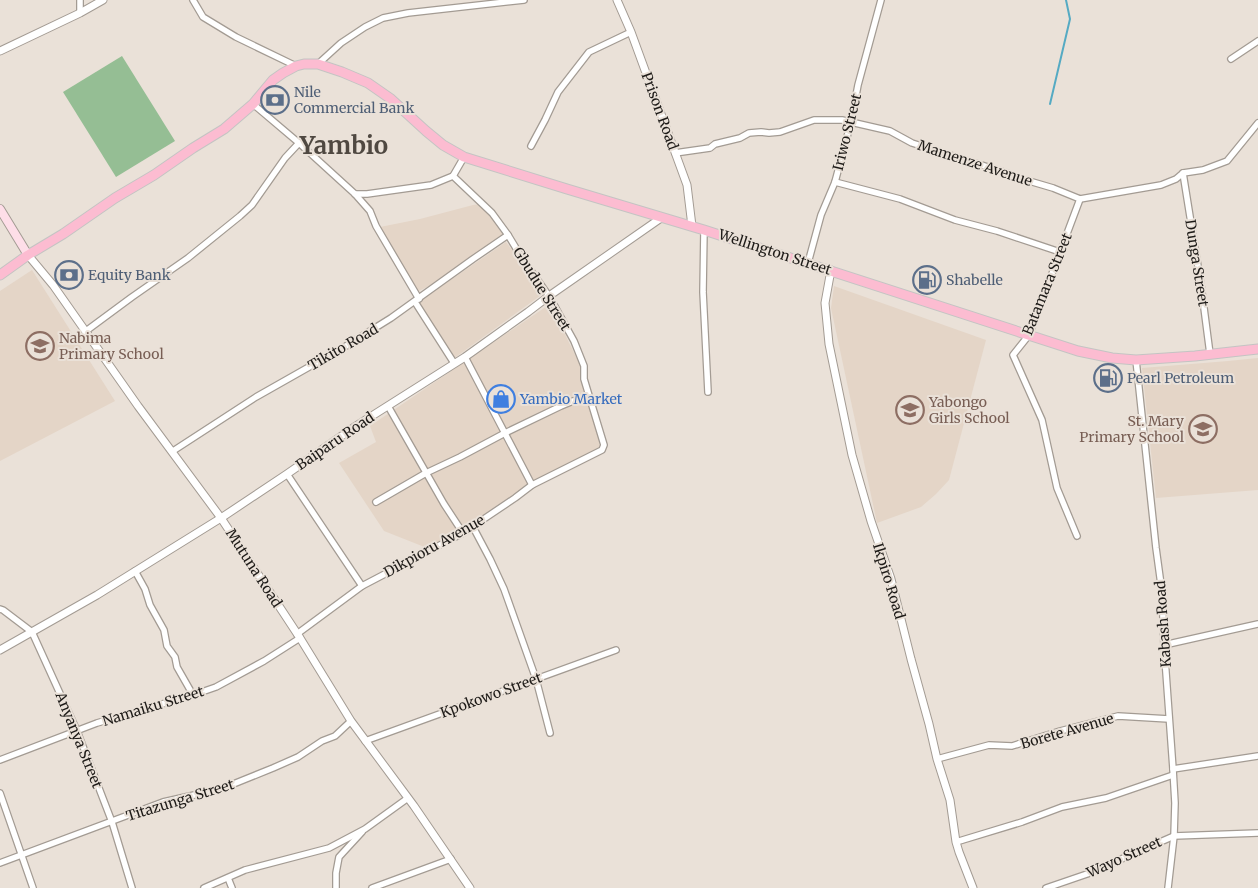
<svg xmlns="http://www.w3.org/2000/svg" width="1258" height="888" font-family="Merriweather,serif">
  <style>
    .built { fill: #e4d5c7 }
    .green { fill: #95be94 }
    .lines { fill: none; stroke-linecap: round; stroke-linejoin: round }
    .stream { stroke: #55aac3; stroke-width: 2 }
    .minor-casing { stroke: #a39b93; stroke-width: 8 }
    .tertiary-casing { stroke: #a39b93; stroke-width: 9 }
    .secondary-casing { stroke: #a39b93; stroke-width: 10 }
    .primary-casing { stroke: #c4c4c3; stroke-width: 11 }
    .minor { stroke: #fff; stroke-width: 5.5 }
    .tertiary { stroke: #fff; stroke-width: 7 }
    .secondary { stroke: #fedee8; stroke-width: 8 }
    .primary { stroke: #fcbcd1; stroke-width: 9 }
    .labels { text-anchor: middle; stroke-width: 4; stroke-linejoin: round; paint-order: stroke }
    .service-label { font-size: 14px; fill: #4e5e75; stroke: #eae1d8; text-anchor: start }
    .street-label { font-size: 14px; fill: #1e1b18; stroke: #eae1d8 }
    .education-label { font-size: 14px; fill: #785e54; stroke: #eae1d8; text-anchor: start }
    .shop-label { font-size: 14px; fill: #366cbe; stroke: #eae1d8; text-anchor: start }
    .town-label { font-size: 24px; font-weight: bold; fill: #4f4841; stroke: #eae1d8 }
  </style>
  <rect width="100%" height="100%" fill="#eae1d8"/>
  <g class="built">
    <path d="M480 204 506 235 439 281 417 292 380 227 420 219 473 205Z"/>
    <path d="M506 242 544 293 453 359 417 303Z"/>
    <path d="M32 270 115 401 0 461V291Z"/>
    <path d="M834 286 986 340 949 480 936 494 921 507 877 523 831 308Z"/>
    <path d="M550 304 583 371 607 445 427 548 384 531 339 463 376 442 370 426Z"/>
    <path d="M1258 358V490L1156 498 1142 368 1228 361Z"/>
  </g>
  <path class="green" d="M122 56 175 141 116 177 63 92Z"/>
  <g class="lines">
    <path class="stream" d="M1050 104 1070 19 1066 0"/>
    <defs>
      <g id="minor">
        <path d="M80 0V13"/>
        <path d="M193 0 203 17 236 37 296 66"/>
        <path d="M1231 59 1258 41"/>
        <path d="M318 64 341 43 365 27 383 18 408 13 524 0"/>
        <path d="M253 104 299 143 355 194 370 211 376 226 419 299"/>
        <path d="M531 146 545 120 558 92 589 52 631 32"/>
        <path d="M675 153 710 148 715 144 740 138 749 133 761 132 769 133 780 132 814 120H842L890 131 912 143 1007 173 1012 176 1053 188 1080 199 1161 185 1176 179 1183 173 1203 170 1227 161 1258 123"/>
        <path d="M1183 173 1201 285 1210 354"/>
        <path d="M835 182 900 199 955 220 997 231 1060 252"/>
        <path d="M355 194H367L431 185 453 176 464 157"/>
        <path d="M704 230 703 292 708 392"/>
        <path d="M808 263 821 215 835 182 851 122 858 85 881 0"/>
        <path d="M415 302 454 363"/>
        <path d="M86 331 132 297 188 258 240 216 252 205 285 158 299 143"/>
        <path d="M465 357 532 485"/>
        <path d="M1136 360 1156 548 1162 592 1164 645 1173 769 1175 803 1174 836 1168 888"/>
        <path d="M388 406 444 504 463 533"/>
        <path d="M173 451 256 397 346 346 391 318 473 259 508 235"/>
        <path d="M287 474 362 586"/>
        <path d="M376 502 426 473 460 457 505 433 561 406 573 401 590 398"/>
        <path d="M473 527 490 559 504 589 536 679 550 733"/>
        <path d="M1077 536 1057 488 1042 420 1013 355 1029 335 1080 199"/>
        <path d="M135 571 145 589 150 605 164 630 167 646 175 657 177 667 193 695"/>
        <path d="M0 609 3 610 32 632 77 731 112 822 132 888"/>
        <path d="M297 634 362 586 463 533 515 498 532 485 602 450 604 445 584 379V366L574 341 549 296 522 258 508 235 492 213 453 176"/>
        <path d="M1164 645 1258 624"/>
        <path d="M365 741 616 650"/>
        <path d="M937 759 989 745 1012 746 1060 731 1118 716 1169 719"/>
        <path d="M0 760 97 723 193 695 216 687 264 661 300 638"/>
        <path d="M1173 769 1258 756"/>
        <path d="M0 793 33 888"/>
        <path d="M956 842 1022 822 1062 807 1106 798 1173 775"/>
        <path d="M0 863 163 802 221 789 273 768 298 757 322 741 335 736 351 721"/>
        <path d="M228 878 232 888"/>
        <path d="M204 888 245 870 329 848 365 829 408 798"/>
        <path d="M336 888V873L339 857 362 832"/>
        <path d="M372 888 451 859"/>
        <path d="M1046 888 1087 874 1174 836 1258 833"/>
      </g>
      <g id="tertiary">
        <path d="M617 0 631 32 687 185 692 226"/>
        <path d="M0 51 80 13 103 0"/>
        <path d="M28 255 53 285 138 406 221 518 300 638 351 721 414 806 470 888"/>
        <path d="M831 270 825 303 829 344 852 455 871 521 891 579 911 659 929 724 937 759 950 800 956 842 959 852 973 888"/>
        <path d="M0 650 97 595 221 518 287 474 356 426 465 357 528 312 549 296 661 218"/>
      </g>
      <path id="secondary" d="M0 209 28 255"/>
      <path id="primary" d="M0 275 28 255 63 234 115 198 154 175 193 148 224 129 253 104 273 80 283 73 296 66 304 64H318L342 72 368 83 391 99 426 131 443 145 464 157 567 189 704 230 1078 351 1112 358 1136 360 1195 356 1258 349"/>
    </defs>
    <use href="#minor" class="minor-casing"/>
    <use href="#tertiary" class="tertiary-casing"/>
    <use href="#secondary" class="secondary-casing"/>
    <use href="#primary" class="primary-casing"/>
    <use href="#minor" class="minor"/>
    <use href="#tertiary" class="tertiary"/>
    <use href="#secondary" class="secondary"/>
    <use href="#primary" class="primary"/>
  </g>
  <defs>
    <symbol id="bank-ring" viewBox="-11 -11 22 22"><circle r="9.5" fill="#eae1d8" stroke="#5c6f8a" stroke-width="1.5"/><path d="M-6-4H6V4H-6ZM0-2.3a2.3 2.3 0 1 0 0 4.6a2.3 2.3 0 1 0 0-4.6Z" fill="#5c6f8a"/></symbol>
    <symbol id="fuel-ring" viewBox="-11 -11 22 22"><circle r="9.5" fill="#eae1d8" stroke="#5c6f8a" stroke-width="1.5"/><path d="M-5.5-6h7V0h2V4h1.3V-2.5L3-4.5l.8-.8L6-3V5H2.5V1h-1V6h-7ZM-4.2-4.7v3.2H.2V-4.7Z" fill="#5c6f8a"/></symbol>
    <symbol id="school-ring" viewBox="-11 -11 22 22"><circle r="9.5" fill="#eae1d8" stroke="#8d6e63" stroke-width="1.5"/><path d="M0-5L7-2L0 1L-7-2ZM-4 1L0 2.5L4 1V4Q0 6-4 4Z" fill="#8d6e63"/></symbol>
    <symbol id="shop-ring" viewBox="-11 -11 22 22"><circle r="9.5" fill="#eae1d8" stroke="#3f7fe0" stroke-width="1.5"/><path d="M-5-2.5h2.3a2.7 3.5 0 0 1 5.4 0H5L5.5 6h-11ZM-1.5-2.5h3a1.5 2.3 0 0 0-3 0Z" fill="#3f7fe0"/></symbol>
  </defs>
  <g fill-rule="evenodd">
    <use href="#bank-ring" x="259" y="84" width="32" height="32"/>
    <use href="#bank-ring" x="53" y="259" width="32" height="32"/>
    <use href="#fuel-ring" x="911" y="264" width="32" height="32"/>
    <use href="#school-ring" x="24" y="330" width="32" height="32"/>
    <use href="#fuel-ring" x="1092" y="362" width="32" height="32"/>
    <use href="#shop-ring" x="485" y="383" width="32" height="32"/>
    <use href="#school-ring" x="894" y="394" width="32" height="32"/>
    <use href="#school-ring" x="1187" y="413" width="32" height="32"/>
  </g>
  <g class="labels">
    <g class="service-label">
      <text x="294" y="97">Nile<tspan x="294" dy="16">Commercial Bank</tspan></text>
      <text x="88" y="280">Equity Bank</text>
      <text x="946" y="285">Shabelle</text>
      <text x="1127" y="383">Pearl Petroleum</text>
    </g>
    <g class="street-label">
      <text transform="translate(660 111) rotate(70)" y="5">Prison Road</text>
      <text transform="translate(847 132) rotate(-76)" y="5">Iriwo Street</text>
      <text transform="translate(975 163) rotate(18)" y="5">Mamenze Avenue</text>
      <text transform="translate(775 252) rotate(18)" y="5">Wellington Street</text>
      <text transform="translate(1197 263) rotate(81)" y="5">Dunga Street</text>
      <text transform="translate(1047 284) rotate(-68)" y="5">Batamara Street</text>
      <text transform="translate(542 289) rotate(58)" y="5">Gbudue Street</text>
      <text transform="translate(343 347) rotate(-30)" y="5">Tikito Road</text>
      <text transform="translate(335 441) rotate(-34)" y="5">Baiparu Road</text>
      <text transform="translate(434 546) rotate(-29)" y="5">Dikpioru Avenue</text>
      <text transform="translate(254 568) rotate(57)" y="5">Mutuna Road</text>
      <text transform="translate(889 581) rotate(73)" y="5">Ikpiro Road</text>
      <text transform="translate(1163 624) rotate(-94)" y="5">Kabash Road</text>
      <text transform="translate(491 695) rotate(-20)" y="5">Kpokowo Street</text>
      <text transform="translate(153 706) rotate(-17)" y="5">Namaiku Street</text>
      <text transform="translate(1067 731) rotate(-16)" y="5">Borete Avenue</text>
      <text transform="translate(79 740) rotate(68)" y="5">Anyanya Street</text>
      <text transform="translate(180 800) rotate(-17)" y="5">Titazunga Street</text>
      <text transform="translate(1124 857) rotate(-24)" y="5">Wayo Street</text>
    </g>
    <g class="education-label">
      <text x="59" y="343">Nabima<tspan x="59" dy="16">Primary School</tspan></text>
      <text x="929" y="407">Yabongo<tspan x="929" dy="16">Girls School</tspan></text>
      <text x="1184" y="426" text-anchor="end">St. Mary<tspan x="1184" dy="16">Primary School</tspan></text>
    </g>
    <g class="shop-label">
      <text x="520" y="404">Yambio Market</text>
    </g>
    <g class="town-label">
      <text x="344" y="154">Yambio</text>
    </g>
  </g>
</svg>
